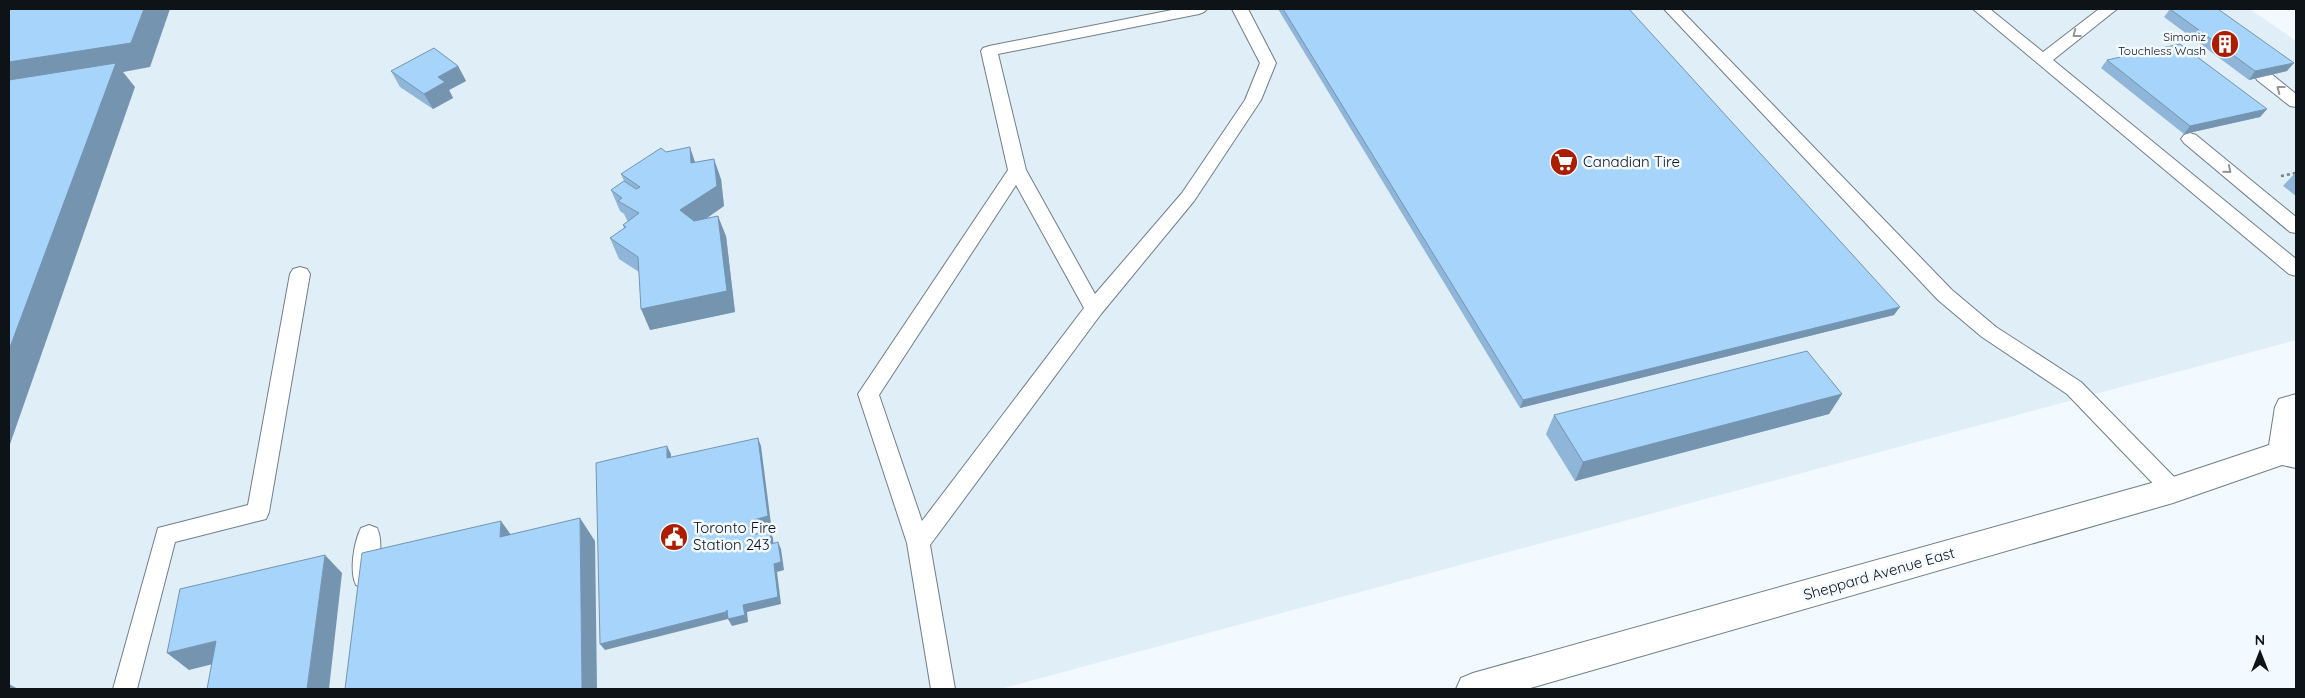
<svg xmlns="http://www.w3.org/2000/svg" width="2305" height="698" font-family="Quicksand,sans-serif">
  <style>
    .built { fill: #e0eef8 }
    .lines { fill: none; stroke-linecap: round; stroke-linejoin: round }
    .service-casing { stroke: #6f7e8a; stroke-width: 2 }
    .secondary-casing { stroke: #6f7e8a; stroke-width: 2 }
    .path { stroke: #7b8085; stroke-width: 2.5; stroke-dasharray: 3 3; stroke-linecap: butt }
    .service { fill: #fff; fill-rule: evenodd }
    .secondary { fill: #fff; fill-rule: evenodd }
    .wall { fill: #8fb6d8 }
    .shaded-wall { fill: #7494b0 }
    .building { fill: #a6d4fb; stroke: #7494b0 }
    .oneway { stroke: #939597 }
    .labels { text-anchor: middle; stroke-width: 5; stroke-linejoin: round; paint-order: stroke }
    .far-poi-label { font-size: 12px; fill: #0e1318; stroke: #f3faff; text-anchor: end }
    .poi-label { font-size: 15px; fill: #0e1318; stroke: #f3faff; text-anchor: start }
    .street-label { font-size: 15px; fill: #0e1318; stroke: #f3faff }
  </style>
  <rect width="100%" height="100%" fill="#f3faff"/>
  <path class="built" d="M9 9H2250L2296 41V340L1000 689H9Z"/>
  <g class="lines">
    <defs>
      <g id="service">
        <path d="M1177 9H1207L1204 12 1199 14 998 54 1026 170 1095 294 1182 193 1245 100 1260 63 1232 9H1248L1276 63 1261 100 1194 201 1101 314 930 545 955 689H931L907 543 858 394 1008 170 981 51 983 48 989 46ZM1016 185 1084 308 922 521 879 395Z"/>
        <path d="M1664 9H1680L1952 290 1996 327 2081 382 2181 484 2184 490 2181 496 2173 499 2165 496 2067 394 1982 337 1938 300Z"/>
        <path d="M1973 9H1990L2043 52 2099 9H2117L2053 60 2296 259V276L2289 274Z"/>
        <path d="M2263 71 2269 72 2296 94V107L2290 106 2257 80 2255 76 2257 72Z"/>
        <path d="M2190 133 2196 135 2296 217V233L2290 232 2184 143 2181 139 2184 135Z"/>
        <path d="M300 267 307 269 310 274 269 512 266 519 258 521 175 542 137 689H113L158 528 248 505 290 274 293 269Z"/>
        <path d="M369 525 377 528C384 542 379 571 372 585L364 588 356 585C349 571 354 542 361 528Z"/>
      </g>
      <path id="secondary" d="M2296 394V468L2282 465 2173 503 1527 689H1456L1461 678 1473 673 2173 477 2269 445 2275 407 2279 399Z"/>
    </defs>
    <use href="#service" class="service-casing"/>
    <use href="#secondary" class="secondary-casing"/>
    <path class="path" d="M2281 176 2296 173"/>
    <use href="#service" class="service"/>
    <use href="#secondary" class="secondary"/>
  </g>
  <g class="wall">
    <path d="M1278 9H1629L1894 315 1520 408Z"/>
    <path d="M2170 9 2287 71 2249 80 2164 17Z"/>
    <path d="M2107 60 2267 109 2260 117 2184 134 2101 68Z"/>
    <path d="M458 66 466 81 449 90 453 98 433 109 400 87 391 71Z"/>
    <path d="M666 152 695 162 721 179 724 206 707 218 726 236 735 312 650 330 639 272 619 259 610 238 624 228 623 225 628 222 624 214 620 211 611 190 624 181 621 174Z"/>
    <path d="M2296 172V196L2283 186Z"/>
    <path d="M1842 394 1829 414 1575 481 1546 434 1554 415Z"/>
  </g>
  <g class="shaded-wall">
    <path d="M144 9H170L150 67 123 72 135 87 9 447V62Z"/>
    <path d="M2294 63 2287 71 2249 80 2255 71Z"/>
    <path d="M458 66 466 81 449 90 453 98 433 109 424 94 438 77Z"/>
    <path d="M2267 109 2260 117 2184 134 2190 126Z"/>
    <path d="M690 147 697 168 691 163Z"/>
    <path d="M714 159 721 179 724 206 688 231 680 210Z"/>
    <path d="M718 216 726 236 735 312 650 330 641 309Z"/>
    <path d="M1900 307 1894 315 1520 408 1523 400Z"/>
    <path d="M1842 394 1829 414 1575 481 1583 462Z"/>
    <path d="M758 438 761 446 771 524 753 528 755 542 751 535 750 521Z"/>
    <path d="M667 446 671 454V465L667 458Z"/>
    <path d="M580 518 595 541 597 689H582Z"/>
    <path d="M501 521 517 543 500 537Z"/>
    <path d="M770 531 773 538 774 551 771 544Z"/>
    <path d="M778 542 781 549 784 570 777 572 781 604 747 612 748 622 732 626 728 619 605 650 600 644 743 605 774 564Z"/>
    <path d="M325 555 342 573 329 689H307Z"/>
    <path d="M216 641 237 658 189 670 167 653Z"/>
    <path d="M9 684 18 689H9Z"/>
  </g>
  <g class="building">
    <path d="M9 9H144L131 43 9 62Z"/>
    <path d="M1283 9H1629L1900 307 1523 400Z"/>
    <path d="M2170 9H2218L2294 63 2255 71Z"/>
    <path d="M2180 44 2267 109 2190 126 2107 60Z"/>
    <path d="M434 48 458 66 438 77 445 82 424 94 391 71Z"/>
    <path d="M116 63 9 350V80Z"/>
    <path d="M690 147 691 163 714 159 717 186 680 210 694 221 718 216 727 291 641 309 638 257 610 238 626 227 623 225 639 213 618 201 622 198 611 190 624 181 636 189 640 187 621 174 661 148 666 152Z"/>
    <path d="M1807 351 1842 394 1583 462 1554 415Z"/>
    <path d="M758 438 768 516 750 521 751 535 770 531 771 544 778 542 781 562 774 564 778 597 743 605 745 615 728 619 727 610 726 612 600 644 596 463 667 446V458Z"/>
    <path d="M580 518 582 689H345L362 553 501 521 500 537Z"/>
    <path d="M325 555 307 689H207L216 641 167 653 180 589Z"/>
  </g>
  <defs><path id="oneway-chevron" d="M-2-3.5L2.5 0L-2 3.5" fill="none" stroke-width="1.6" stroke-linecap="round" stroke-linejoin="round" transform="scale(1.25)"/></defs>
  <g class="oneway">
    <use href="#oneway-chevron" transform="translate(2076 34) rotate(142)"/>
    <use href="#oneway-chevron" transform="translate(2280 89) rotate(-143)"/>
    <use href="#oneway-chevron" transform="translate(2228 170) rotate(40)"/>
  </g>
  <defs>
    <symbol id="building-disc" viewBox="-11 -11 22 22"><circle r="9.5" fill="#ac1d00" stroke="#f3faff"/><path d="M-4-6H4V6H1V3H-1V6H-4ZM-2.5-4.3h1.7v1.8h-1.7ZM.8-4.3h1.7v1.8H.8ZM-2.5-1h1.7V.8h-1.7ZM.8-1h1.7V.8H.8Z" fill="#fff"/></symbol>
    <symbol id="supermarket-disc" viewBox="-11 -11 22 22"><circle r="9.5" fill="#ac1d00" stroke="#f3faff"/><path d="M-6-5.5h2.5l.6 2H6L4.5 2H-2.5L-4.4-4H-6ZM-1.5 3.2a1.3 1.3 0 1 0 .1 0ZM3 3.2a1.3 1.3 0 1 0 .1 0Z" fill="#fff"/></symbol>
    <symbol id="civic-disc" viewBox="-11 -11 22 22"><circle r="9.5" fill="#ac1d00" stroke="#f3faff"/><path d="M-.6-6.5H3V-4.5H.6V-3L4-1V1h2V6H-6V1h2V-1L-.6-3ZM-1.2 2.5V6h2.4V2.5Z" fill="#fff"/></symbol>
  </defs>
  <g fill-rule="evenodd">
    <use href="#building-disc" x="2209" y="28" width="32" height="32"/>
    <use href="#supermarket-disc" x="1548" y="146" width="32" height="32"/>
    <use href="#civic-disc" x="658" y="521" width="32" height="32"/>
  </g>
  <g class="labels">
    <g class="far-poi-label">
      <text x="2206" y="41">Simoniz<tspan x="2206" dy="14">Touchless Wash</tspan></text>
    </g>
    <g class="poi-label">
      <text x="1583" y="167">Canadian Tire</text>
      <text x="693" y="533">Toronto Fire<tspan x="693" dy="17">Station 243</tspan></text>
    </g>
    <g class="street-label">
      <text transform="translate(1879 574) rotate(-16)" y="5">Sheppard Avenue East</text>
    </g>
  </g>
  <rect width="2305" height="698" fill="none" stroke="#0e1318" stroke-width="20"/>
  <g transform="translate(2260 653)" stroke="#f3faff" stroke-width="4" paint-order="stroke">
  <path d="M0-4L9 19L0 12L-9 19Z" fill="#0e1318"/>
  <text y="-8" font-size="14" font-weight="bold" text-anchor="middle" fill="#0e1318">N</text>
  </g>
</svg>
